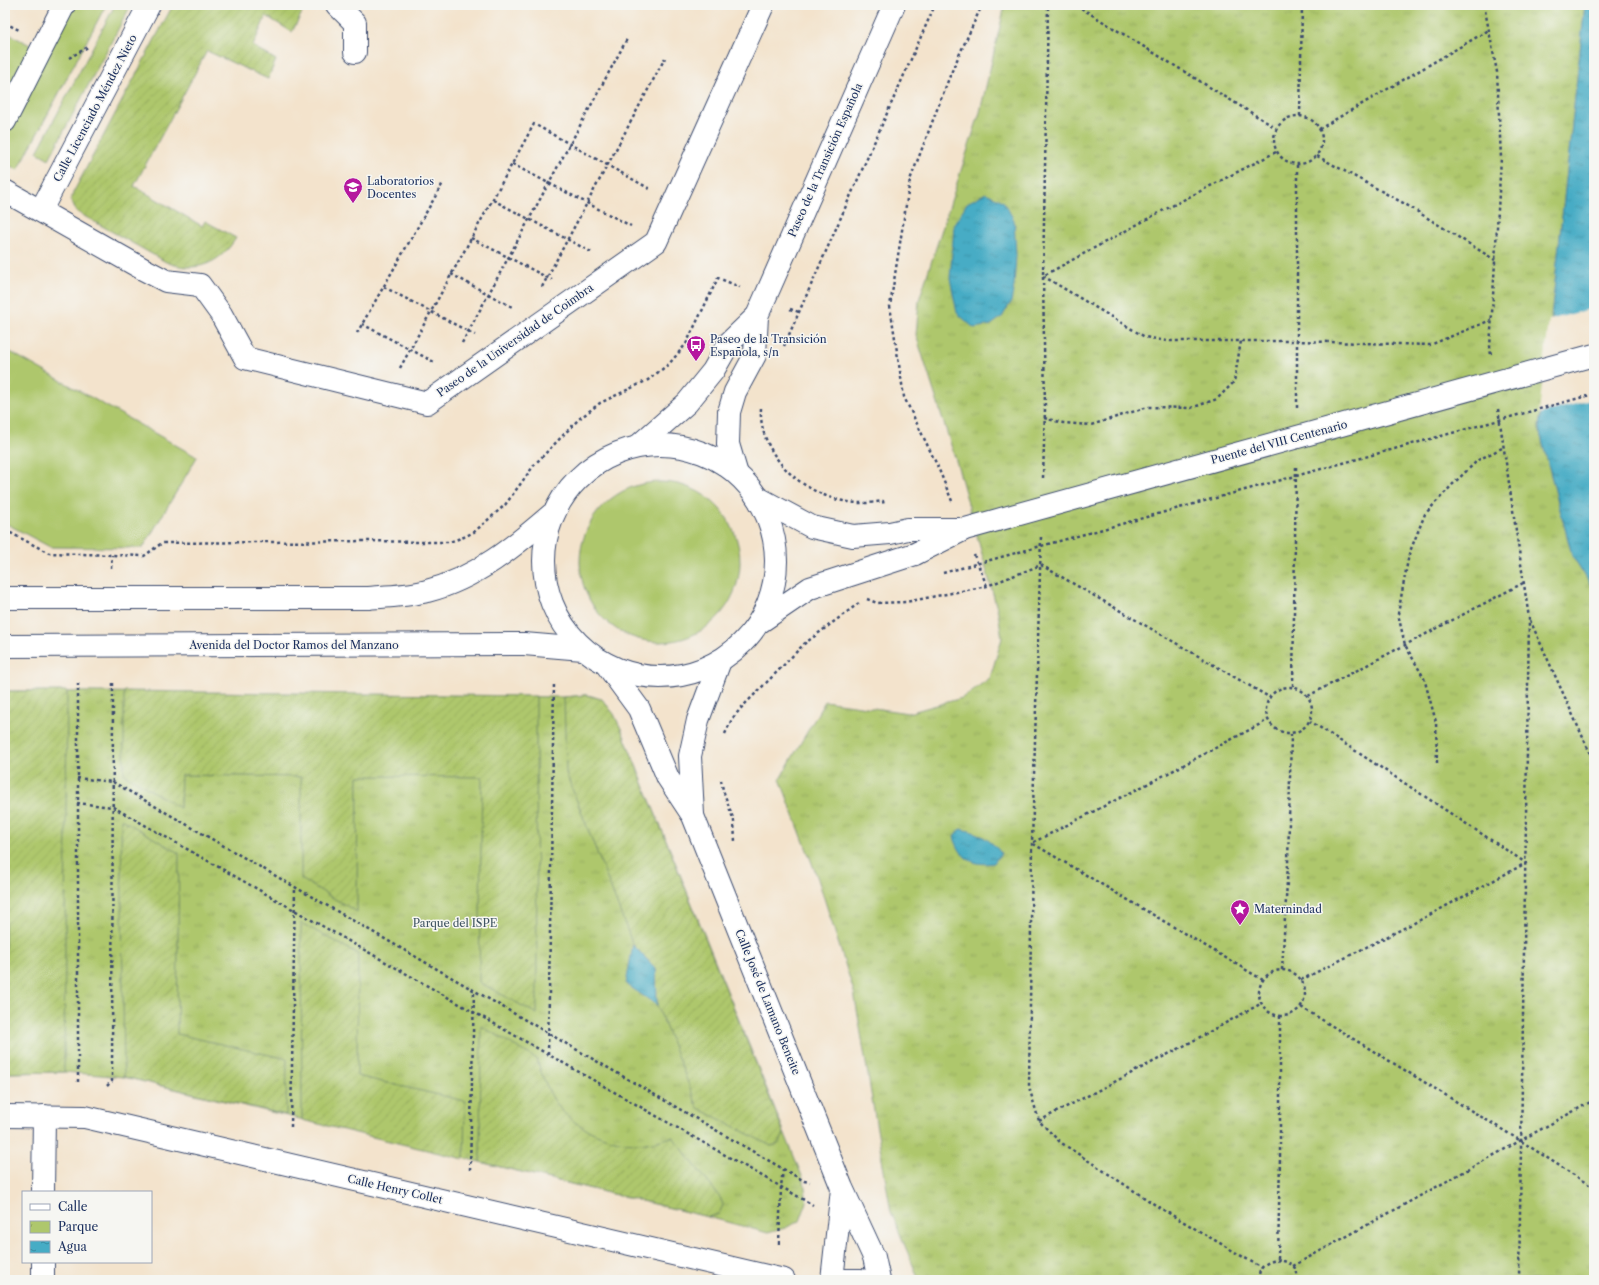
<svg xmlns="http://www.w3.org/2000/svg" width="1599" height="1285" font-family="'Libre Caslon Text',serif">
  <style>
    .grass { fill: #aec76c; stroke: #647b65 }
    .park { fill: url(#park-tufts); stroke: #647b65 }
    .garden { fill: url(#garden-furrows); stroke: #647b65 }
    .water { fill: url(#water-ripples); stroke: #306e92 }
    .pier { fill: #f3e3cc }
    .lines { fill: none; stroke-linecap: round; stroke-linejoin: round }
    .minor-casing { stroke: #3b4a6e; stroke-width: 24 }
    .major-casing { stroke: #3b4a6e; stroke-width: 24 }
    .path { stroke: #3b4a6e; stroke-width: 2.5; stroke-dasharray: 3 3; stroke-linecap: butt }
    .minor { stroke: #fff; stroke-width: 22 }
    .major { stroke: #fff; stroke-width: 22 }
    .major-bridge-casing { stroke: #3b4a6e; stroke-width: 24; stroke-linecap: butt }
    .path-bridge { stroke: #3b4a6e; stroke-width: 2.5; stroke-dasharray: 3 3; stroke-linecap: butt }
    .major-bridge { stroke: #fff; stroke-width: 22 }
    .labels { text-anchor: middle; stroke-width: 3; stroke-linejoin: round; paint-order: stroke }
    .street-label { font-size: 11px; fill: #1b2f5e; stroke: #f6f6f2 }
    .poi-label { font-size: 11px; fill: #1b2f5e; stroke: #f6f6f2; text-anchor: start }
    .park-label { font-size: 11px; fill: #405562; stroke: #f6f6f2 }
  </style>
  <defs>
    <pattern id="park-tufts" width="24" height="20" patternUnits="userSpaceOnUse"><rect width="24" height="20" fill="#aec76c"/><path d="M3 7l-1-3M5 7V3M7 7l1-3M15 17l-1-3M17 17v-4M19 17l1-3" fill="none" stroke="#95ab60"/></pattern>
    <pattern id="garden-furrows" width="10" height="10" patternUnits="userSpaceOnUse"><rect width="10" height="10" fill="#aec76c"/><path d="M-1 1l2-2M0 10L10 0M9 11l2-2" fill="none" stroke="#95ab60"/></pattern>
    <pattern id="water-ripples" width="26" height="14" patternUnits="userSpaceOnUse"><rect width="26" height="14" fill="#46acc5"/><path d="M2 4q2-2 4 0t4 0M15 11q2-2 4 0t4 0" fill="none" stroke="#3a8ca3"/></pattern>
  </defs>
  <rect width="100%" height="100%" fill="#f6f6f2"/>
  <filter id="ink" filterUnits="userSpaceOnUse"><feTurbulence type="fractalNoise" baseFrequency=".025" numOctaves="2"/><feDisplacementMap in="SourceGraphic" scale="8" xChannelSelector="R" yChannelSelector="G"/><feConvolveMatrix kernelMatrix="1 2 1 2 8 2 1 2 1" color-interpolation-filters="sRGB"/></filter>
  <filter id="wash" filterUnits="userSpaceOnUse"><feTurbulence type="fractalNoise" baseFrequency=".012" numOctaves="4" result="noise"/><feDisplacementMap in="SourceGraphic" scale="16" xChannelSelector="R" yChannelSelector="G"/><feGaussianBlur stdDeviation="0.9" result="paint"/><feColorMatrix in="noise" values="0 0 0 0 0 0 0 0 0 0 0 0 0 0 0 0 0 1.4 0 .05"/><feComposite in="paint" operator="in"/></filter>
  <g filter="url(#wash)">
    <rect width="100%" height="100%" fill="#f3e3cc"/>
    <g class="grass">
      <path d="M71 5H106L18 170 5 163V130Z"/>
      <path d="M115 5H131L49 159 37 152Z"/>
      <path d="M5 32 34 47 5 103Z"/>
      <path d="M5 349 197 457 143 548 50 547 5 523Z"/>
      <circle cx="660" cy="562" r="80"/>
    </g>
    <g class="park">
      <path d="M1005 5H1585L1539 429 1572 555 1594 590V1280H919L891 1212 854 992 818 879 780 779 825 701 908 713 962 698 990 678 1002 638 998 612 958 467 916 335 919 300 980 112Z"/>
      <path d="M5 691 564 697C572 697 579 695 586 695 607 697 613 714 622 731L804 1181 807 1202 800 1221 785 1228 768 1233 708 1217 480 1162 124 1077 64 1072 5 1073Z"/>
    </g>
    <g class="garden">
      <path d="M173 5H306L292 32 266 16 253 46 276 60 268 79 207 51 134 186 202 226 205 221 236 238C220 264 195 274 166 262L77 212 71 200 73 193Z"/>
      <path d="M5 691H67L64 1072 5 1073Z"/>
      <path d="M124 691 536 696 537 1014 479 982 482 777 358 776 357 912 301 879V777L181 775 180 808 124 774Z"/>
      <path d="M586 695 602 699 614 714 622 731 784 1133 780 1143 771 1146 698 1108 657 1005 656 969 633 945 566 773 564 697Z"/>
      <path d="M121 819 179 853 177 1034 287 1059 286 1115 124 1077Z"/>
      <path d="M301 923 358 954 357 1076 465 1101 464 1159 302 1120Z"/>
      <path d="M481 1026 537 1059C541 1074 551 1099 562 1111 582 1132 617 1145 646 1143 655 1142 664 1139 673 1137L721 1199 723 1205 719 1214 708 1217 480 1162Z"/>
    </g>
    <g class="water">
      <path d="M1585 5H1594V590L1572 555 1539 429Z"/>
      <path d="M986 193 1003 201 1014 220 1016 255 1014 286 1011 302 1002 317 991 325 974 328 957 313 950 278 952 254 954 225 967 203Z"/>
      <path d="M960 829C977 831 991 840 1001 853L994 863C972 866 961 859 954 837Z"/>
      <path d="M633 945 656 969 657 1005 626 984Z"/>
    </g>
    <path class="pier" d="M1594 308V399L1539 414 1549 320Z"/>
  </g>
  <g filter="url(#ink)">
    <g class="lines">
      <defs>
        <g id="minor">
          <path d="M337 5 355 23V52"/>
          <path d="M5 121 64 5"/>
          <path d="M5 191 143 269 166 281 200 285 221 314 245 358 427 403 656 242 763 5"/>
          <path d="M41 210 149 5"/>
          <path d="M606 664 639 709 668 778 693 816 842 1188 874 1257 879 1280"/>
          <path d="M693 815 690 756 698 720 720 661"/>
          <path d="M5 1116 85 1117 784 1280"/>
          <path d="M43 1192 44 1116"/>
          <path d="M43 1280V1262"/>
          <path d="M832 1280 842 1189"/>
          <path d="M843 1280H861"/>
        </g>
        <g id="major">
          <circle cx="660" cy="561" r="116"/>
          <path d="M637 447 687 403 713 371 729 343 757 316"/>
          <path d="M736 471 728 444 729 412 735 392 755 355 757 316 894 5"/>
          <path d="M760 499 812 527 853 536 890 533 908 529"/>
          <path d="M5 598H369C388 596 409 596 427 591 475 579 515 546 552 514"/>
          <path d="M760 622 810 588 915 554"/>
          <path d="M5 646 524 644 583 649"/>
        </g>
      </defs>
      <use href="#minor" class="minor-casing"/>
      <use href="#major" class="major-casing"/>
      <g class="path">
        <path d="M1076 5 1276 128"/>
        <path d="M1484 5 1497 72 1501 158 1490 348 1491 355"/>
        <path d="M5 23 21 31"/>
        <path d="M69 58 88 47"/>
        <circle cx="1298" cy="140" r="24"/>
        <path d="M1300 116 1302 5"/>
        <path d="M1319 129 1489 30"/>
        <path d="M1276 152 1162 211 1043 276 1145 337 1167 341H1297L1430 345 1491 320"/>
        <path d="M1317 156 1405 204 1495 260"/>
        <path d="M512 164 631 226"/>
        <path d="M493 200 593 253"/>
        <path d="M471 238 552 280"/>
        <path d="M451 274 514 308"/>
        <path d="M384 287 475 335"/>
        <path d="M542 287 665 58"/>
        <path d="M790 309 799 312"/>
        <path d="M362 324 436 363"/>
        <path d="M357 333 443 183"/>
        <path d="M462 343 627 39"/>
        <path d="M784 346 935 5"/>
        <path d="M400 368 534 124 650 189"/>
        <path d="M761 408C758 456 805 496 849 502 860 504 871 503 883 501L884 506"/>
        <path d="M1297 408V165"/>
        <path d="M1498 409 1529 618 1519 1280"/>
        <path d="M1044 418 1063 423 1091 425 1148 407 1191 408 1217 399 1234 382 1241 341"/>
        <path d="M1043 478 1045 409 1043 276 1048 5"/>
        <path d="M952 501 937 465 904 397 890 306 910 180 951 73 982 5"/>
        <path d="M5 530 49 553 144 556 162 543 369 541 421 542H449L464 537 474 532 505 505 535 464 579 419 600 403 648 380 669 364 686 344 718 278 740 287"/>
        <path d="M1041 537 1032 843 1029 1087 1039 1121 1060 1142 1160 1208 1262 1268"/>
        <path d="M974 555 987 586"/>
        <path d="M111 568 112 555"/>
        <path d="M867 599 877 603 906 602 987 586 1041 565 1269 697"/>
        <path d="M1530 620 1594 762"/>
        <path d="M78 683V1083"/>
        <path d="M1293 686 1296 467"/>
        <circle cx="1289" cy="710" r="23"/>
        <path d="M1308 696 1525 582"/>
        <path d="M725 734 732 719 742 707 778 671 804 644 859 603"/>
        <path d="M1437 763 1436 722 1424 678 1405 645 1398 614 1409 554 1425 514 1453 484 1478 460 1504 447"/>
        <path d="M77 778 113 782 804 1181 810 1182"/>
        <path d="M721 780 723 790 734 821 735 842"/>
        <path d="M77 803 113 807 813 1205"/>
        <path d="M1282 970 1288 864 1291 734"/>
        <circle cx="1282" cy="993" r="23"/>
        <path d="M1263 980 1032 843 1157 779 1268 720"/>
        <path d="M1301 980 1420 920 1526 863 1310 721"/>
        <path d="M1301 1007 1521 1141 1594 1188"/>
        <path d="M548 1054 554 683"/>
        <path d="M107 1086 112 1081 113 682"/>
        <path d="M1039 1121 1180 1048 1262 1003"/>
        <path d="M291 1127 295 887"/>
        <path d="M470 1170 474 990"/>
        <path d="M779 1244 781 1187 783 1169"/>
        <path d="M1278 1259 1280 1156V1016"/>
        <path d="M1293 1266 1594 1100"/>
        <path d="M1259 1280C1256 1253 1302 1255 1297 1280"/>
      </g>
      <use href="#minor" class="minor"/>
      <use href="#major" class="major"/>
      <defs>
        <g id="major-bridge">
          <path d="M908 529H960"/>
          <path d="M915 554 965 529 1594 355"/>
        </g>
      </defs>
      <use href="#major-bridge" class="major-bridge-casing"/>
      <path class="path-bridge" d="M943 573 1594 394"/>
      <use href="#major-bridge" class="major-bridge"/>
    </g>
  </g>
  <defs>
    <symbol id="university-pin" viewBox="-11 -11 22 30"><path d="M0 17L-7.5 6A9.5 9.5 0 1 1 7.5 6Z" fill="#b5179e" stroke="#f6f6f2"/><path d="M0-5L7-2L0 1L-7-2ZM-4 1L0 2.5L4 1V4Q0 6-4 4Z" fill="#fff"/></symbol>
    <symbol id="bus-pin" viewBox="-11 -11 22 30"><path d="M0 17L-7.5 6A9.5 9.5 0 1 1 7.5 6Z" fill="#b5179e" stroke="#f6f6f2"/><path d="M-5-6H5V4H4V6H2V4H-2V6H-4V4H-5ZM-3.5-4V0h7V-4ZM-3.5 1.2v1.5H-2V1.2ZM2 1.2v1.5H3.5V1.2Z" fill="#fff"/></symbol>
    <symbol id="sight-pin" viewBox="-11 -11 22 30"><path d="M0 17L-7.5 6A9.5 9.5 0 1 1 7.5 6Z" fill="#b5179e" stroke="#f6f6f2"/><path d="M0-6L1.8-2.2L6-1.7L2.9 1.2L3.7 5.4L0 3.3L-3.7 5.4L-2.9 1.2L-6-1.7L-1.8-2.2Z" fill="#fff"/></symbol>
  </defs>
  <g fill-rule="evenodd">
    <use href="#university-pin" x="342" y="176" width="22" height="30"/>
    <use href="#bus-pin" x="685" y="334" width="22" height="30"/>
    <use href="#sight-pin" x="1229" y="898" width="22" height="30"/>
  </g>
  <g class="labels">
    <g class="street-label">
      <text transform="translate(95 108) rotate(-62)" y="4">Calle Licenciado Méndez Nieto</text>
      <text transform="translate(825 160) rotate(-66)" y="4">Paseo de la Transición Española</text>
      <text transform="translate(515 340) rotate(-35)" y="4">Paseo de la Universidad de Coimbra</text>
      <text transform="translate(1279 442) rotate(-15)" y="4">Puente del VIII Centenario</text>
      <text x="294" y="649">Avenida del Doctor Ramos del Manzano</text>
      <text transform="translate(768 1002) rotate(68)" y="4">Calle José de Lamano Beneite</text>
      <text transform="translate(395 1189) rotate(13)" y="4">Calle Henry Collet</text>
    </g>
    <g class="poi-label">
      <text x="367" y="185">Laboratorios<tspan x="367" dy="13">Docentes</tspan></text>
      <text x="710" y="343">Paseo de la Transición<tspan x="710" dy="13">Española, s/n</tspan></text>
      <text x="1254" y="913">Maternindad</text>
    </g>
    <g class="park-label">
      <text x="455" y="927">Parque del ISPE</text>
    </g>
  </g>
  <rect width="1599" height="1285" fill="none" stroke="#f6f6f2" stroke-width="20"/>
  <rect x="22" y="1191" width="130" height="72" fill="#f6f6f2" stroke="#9ea6b7"/>
  <rect x="30" y="1204" width="20" height="6" fill="#ffffff" stroke="#9ea6b7"/>
  <text x="58" y="1211" font-size="12" fill="#1b2f5e">Calle</text>
  <rect x="30" y="1221" width="20" height="12" fill="url(#park-tufts)" stroke="#9ea6b7"/>
  <text x="58" y="1231" font-size="12" fill="#1b2f5e">Parque</text>
  <rect x="30" y="1241" width="20" height="12" fill="url(#water-ripples)" stroke="#9ea6b7"/>
  <text x="58" y="1251" font-size="12" fill="#1b2f5e">Agua</text>
</svg>
